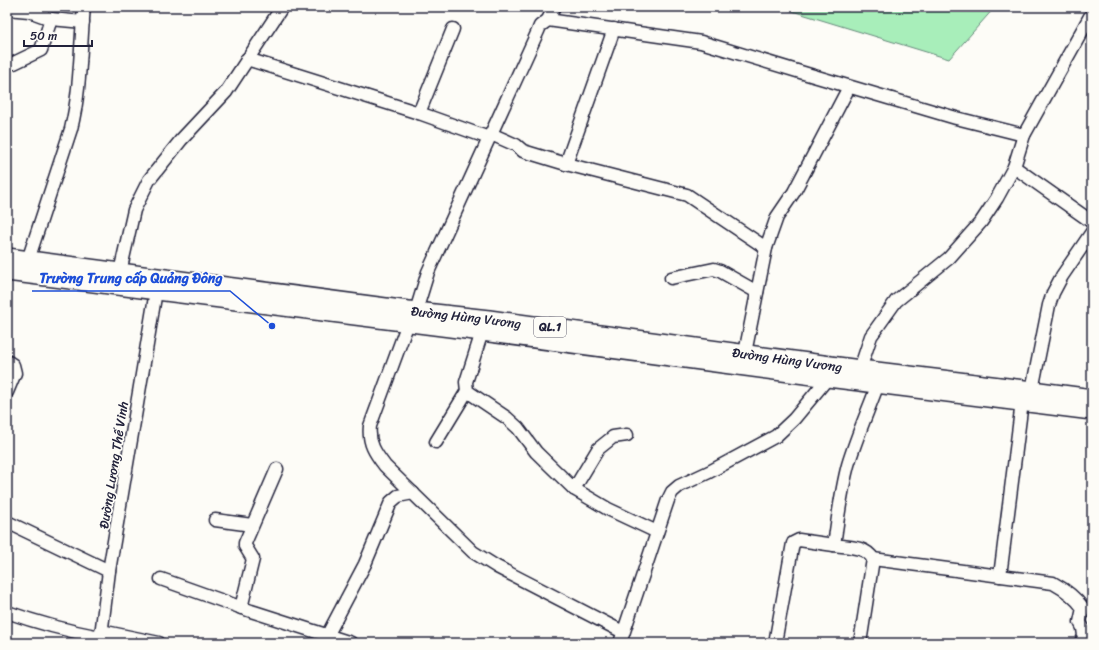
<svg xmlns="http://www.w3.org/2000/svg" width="1099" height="650" font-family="Sriracha,sans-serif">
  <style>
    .green { fill: #a8eeba; stroke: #65887a }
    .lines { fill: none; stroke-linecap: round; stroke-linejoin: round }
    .minor-casing { stroke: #22223b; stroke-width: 15 }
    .highway-casing { stroke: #22223b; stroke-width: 20 }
    .minor { stroke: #fdfcf7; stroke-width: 12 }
    .highway { stroke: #fdfcf7; stroke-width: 17 }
    .labels { text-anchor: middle; stroke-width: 3.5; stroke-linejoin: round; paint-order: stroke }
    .shield { fill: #fdfcf7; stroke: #646373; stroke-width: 1 }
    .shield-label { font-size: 12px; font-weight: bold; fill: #22223b }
    .street-label { font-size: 13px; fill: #22223b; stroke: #fdfcf7 }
    .leader { fill: none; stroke: #1d4ed8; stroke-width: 1.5 }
    .callout-dot { fill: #1d4ed8; stroke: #fdfcf7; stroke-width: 1.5 }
    .callout-label { font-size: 14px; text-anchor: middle; font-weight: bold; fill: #1d4ed8; stroke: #fdfcf7; stroke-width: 3.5; stroke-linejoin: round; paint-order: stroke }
  </style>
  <rect width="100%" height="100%" fill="#fdfcf7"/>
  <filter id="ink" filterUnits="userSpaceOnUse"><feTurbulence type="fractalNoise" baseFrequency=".025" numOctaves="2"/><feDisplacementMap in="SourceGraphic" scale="8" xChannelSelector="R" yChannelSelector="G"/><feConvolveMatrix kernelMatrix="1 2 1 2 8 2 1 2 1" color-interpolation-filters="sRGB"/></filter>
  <g filter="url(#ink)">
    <path class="green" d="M779 7H995L949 59Z"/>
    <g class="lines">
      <defs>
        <g id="minor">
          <path d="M7 9 29 11 51 19"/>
          <path d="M548 20 554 7"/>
          <path d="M247 59 419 113 489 138"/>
          <path d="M14 63 41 50 51 19 83 22"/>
          <path d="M419 113 453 29"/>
          <path d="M491 134 516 145 523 151 566 164 687 195 766 248"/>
          <path d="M566 164 614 29"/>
          <path d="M1014 167 1092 222"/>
          <path d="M28 260 71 129C81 89 80 48 84 7"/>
          <path d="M120 272 134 210 149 180 181 140 226 92 282 7"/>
          <path d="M671 278 714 269 720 271 757 292"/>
          <path d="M416 311 428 272 538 31 540 26 548 20 701 42 807 74 956 118 1024 135"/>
          <path d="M408 323 370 426C368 443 375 453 385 466L473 552 497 567 623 632"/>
          <path d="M482 332 466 382 467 391 507 418 518 428 536 452 574 489 608 509 657 532"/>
          <path d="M745 353 766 248 777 217 794 192 849 87"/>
          <path d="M7 361 13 365 15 373 7 392"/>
          <path d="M860 369 871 336 896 301 949 258 981 222 997 198 1014 167 1024 135 1092 13"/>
          <path d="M1032 390 1049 305 1053 293 1062 276 1092 232"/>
          <path d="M436 442 467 391"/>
          <path d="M574 489 598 449 613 437 627 435"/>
          <path d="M215 520 252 525"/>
          <path d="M7 522 109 571"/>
          <path d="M873 559 1053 583C1064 589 1076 598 1083 608L1080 622 1083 628 1084 636 1081 643"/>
          <path d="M1000 576 1022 402"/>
          <path d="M161 579 251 611 351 643"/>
          <path d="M241 608 253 559 245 546V543L277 469"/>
          <path d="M7 612C38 623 68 631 100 637"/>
          <path d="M101 631 159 643"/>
          <path d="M327 636 365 564 391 502 398 496 413 493"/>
          <path d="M100 643 109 571 156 291"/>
          <path d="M620 643 668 500 672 492 679 486 709 472 776 436 794 419 828 378"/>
          <path d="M775 643 793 543 799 540 834 545"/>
          <path d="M860 643 873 559C866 546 847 547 834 545 838 518 841 491 848 465 856 438 868 411 878 384"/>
        </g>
        <g id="highway">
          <path id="s1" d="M7 257 416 311 489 319 860 369 1032 390 1092 398"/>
          <path d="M7 272 482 332 828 378 1092 411"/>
        </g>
      </defs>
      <use href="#minor" class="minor-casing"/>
      <use href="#highway" class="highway-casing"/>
      <use href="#minor" class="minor"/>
      <use href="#highway" class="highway"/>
    </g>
  </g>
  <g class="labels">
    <rect class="shield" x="534" y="317" width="32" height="20" rx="3"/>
    <g class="shield-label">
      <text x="550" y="331">QL.1</text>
    </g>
    <g class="street-label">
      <text dy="5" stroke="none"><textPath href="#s1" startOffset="463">Đường Hùng Vương</textPath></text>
      <text dy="5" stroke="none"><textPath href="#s1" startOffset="787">Đường Hùng Vương</textPath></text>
      <text transform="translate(113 465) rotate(-81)" y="5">Đường Lương Thế Vinh</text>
    </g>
  </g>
  <path class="leader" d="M272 326L230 291H32"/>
  <circle class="callout-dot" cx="272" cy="326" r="4"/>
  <g class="callout-label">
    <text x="131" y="283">Trường Trung cấp Quảng Đông</text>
  </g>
  <rect width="1099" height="650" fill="none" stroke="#fdfcf7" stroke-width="24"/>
  <rect x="12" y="12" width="1075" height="626" fill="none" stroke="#22223b" stroke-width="1.5" filter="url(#ink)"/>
  <path d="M24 40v6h68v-6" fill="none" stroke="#22223b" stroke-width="2"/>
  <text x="30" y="40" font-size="12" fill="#22223b" stroke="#fdfcf7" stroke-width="3" paint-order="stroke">50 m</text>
</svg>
